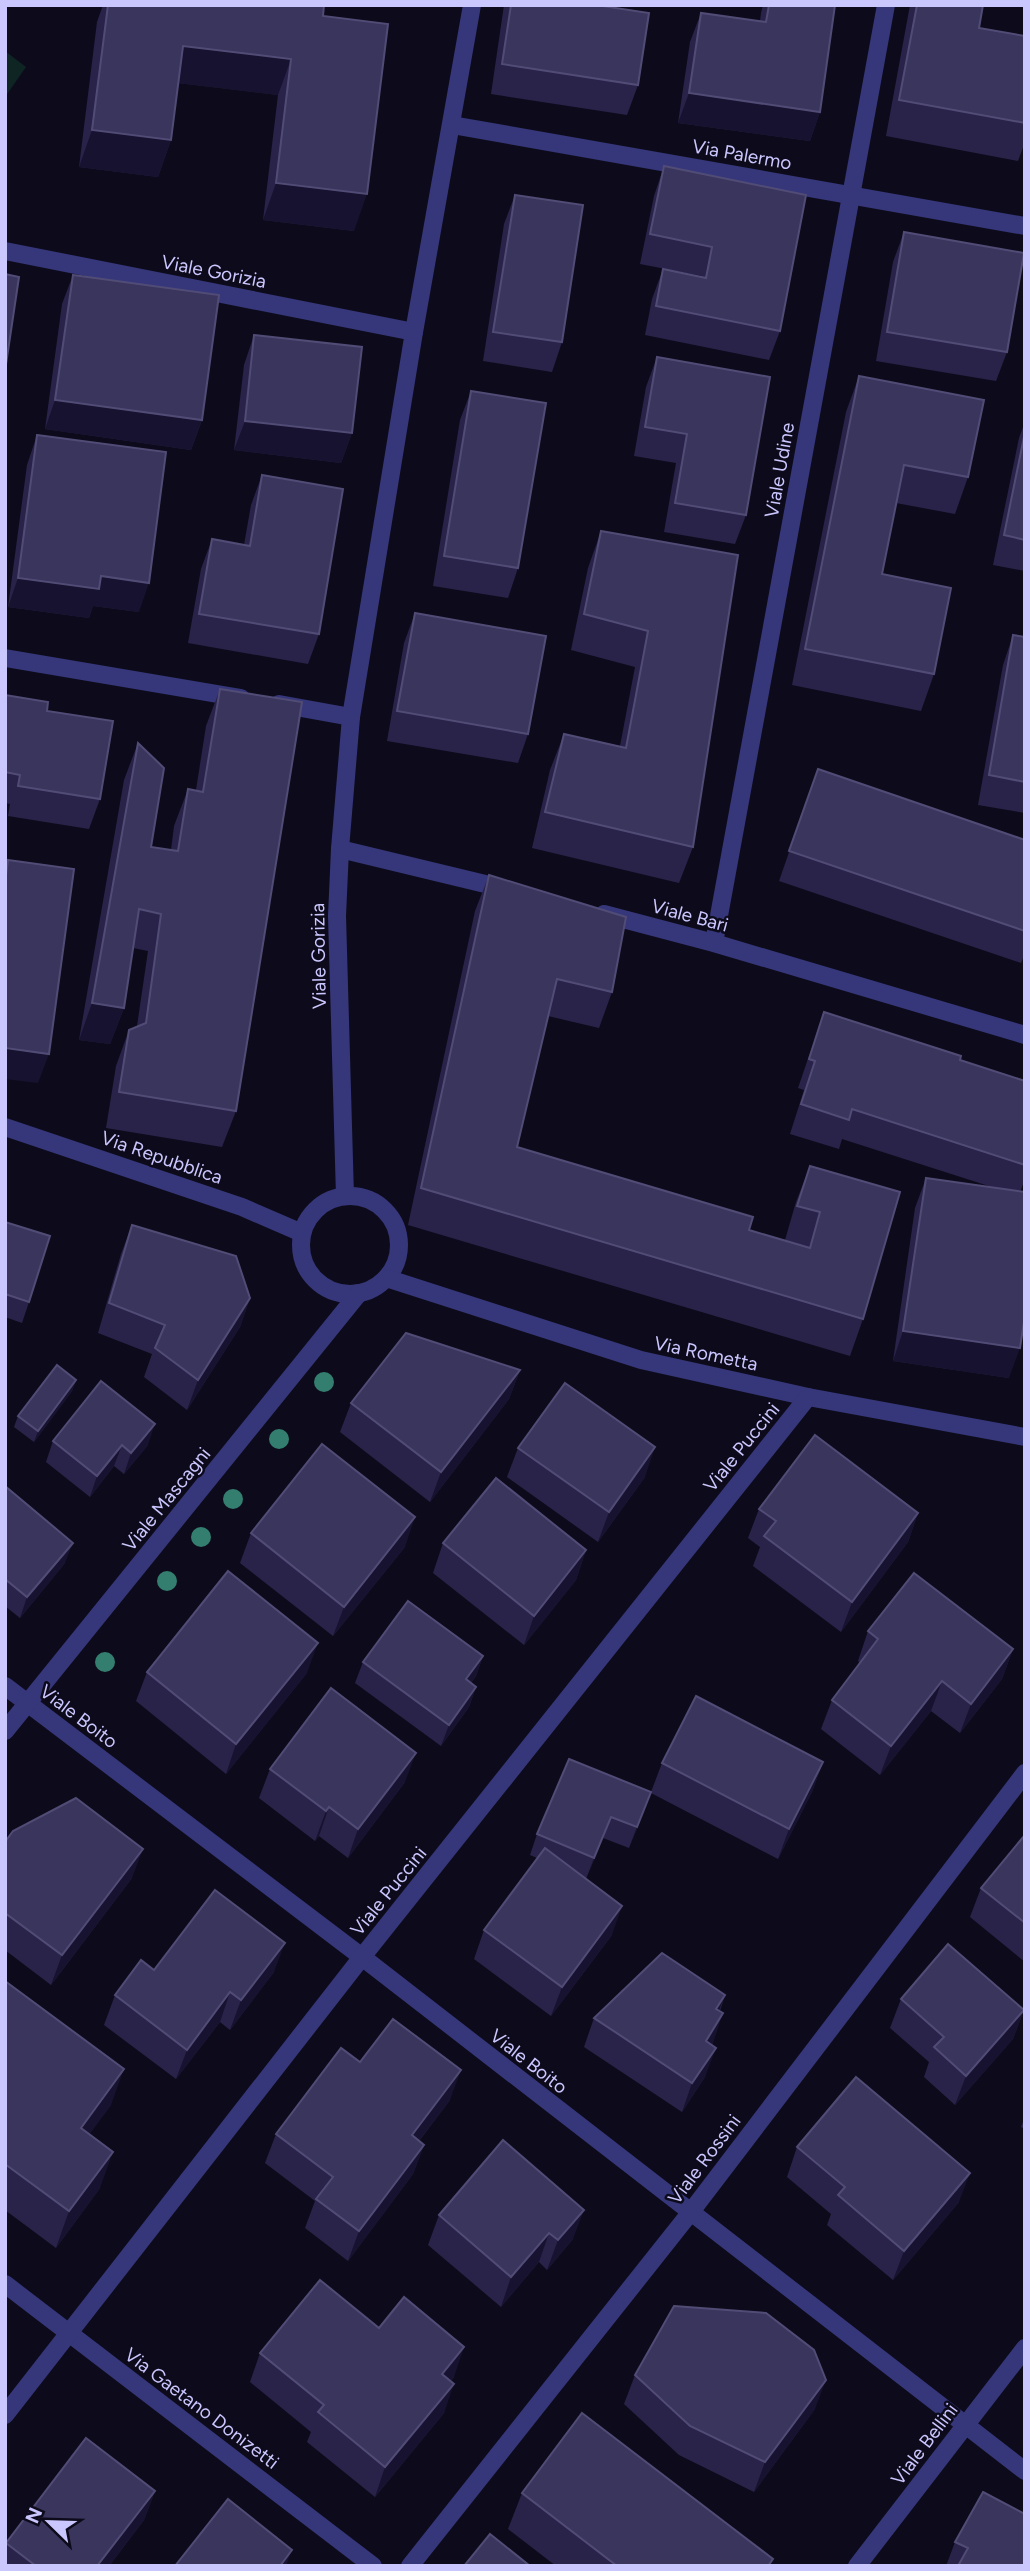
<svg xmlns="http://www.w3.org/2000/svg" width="1030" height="2571" font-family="Figtree,sans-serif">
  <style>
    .green { fill: #0e2523 }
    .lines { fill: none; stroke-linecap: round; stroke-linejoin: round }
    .minor { stroke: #36377a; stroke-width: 18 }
    .tree { fill: #347e6f }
    .wall { fill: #29234a }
    .shaded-wall { fill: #17122f }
    .building { fill: #3a355d; stroke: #514c76; stroke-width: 2 }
    .labels { text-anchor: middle; stroke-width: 5; stroke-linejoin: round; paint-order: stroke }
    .street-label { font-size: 19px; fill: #cac6fe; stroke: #0d0b1b }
  </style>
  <rect width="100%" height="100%" fill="#0d0b1b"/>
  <path class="green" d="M5 51 26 67 5 97Z"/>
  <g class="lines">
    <g class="minor">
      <path d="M452 125 1025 226"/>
      <path d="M5 251 414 332"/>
      <path d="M5 658 241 698"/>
      <path d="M279 704 351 717"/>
      <path d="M340 849 506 889"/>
      <path d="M604 914 714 943 1025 1035"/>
      <path d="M714 943 886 5"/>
      <path d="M5 1127 242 1207 302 1233"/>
      <path d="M345 1196 337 916 340 849 351 717 414 332 472 5"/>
      <circle cx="350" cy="1245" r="49"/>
      <path d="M386 1278 641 1360 808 1397 1025 1437"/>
      <path d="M5 1686 362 1957 1025 2471"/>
      <path d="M5 1731 359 1293"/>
      <path d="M5 2284 373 2566"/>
      <path d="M5 2415 362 1957 808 1397"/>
      <path d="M410 2566 690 2213 1025 1773"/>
      <path d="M857 2566 1025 2348"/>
    </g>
  </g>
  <g class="tree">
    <circle cx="324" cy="1382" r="10"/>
    <circle cx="279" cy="1439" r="10"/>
    <circle cx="233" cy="1499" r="10"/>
    <circle cx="201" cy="1537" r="10"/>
    <circle cx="167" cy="1581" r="10"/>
    <circle cx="105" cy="1662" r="10"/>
  </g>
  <g class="wall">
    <path d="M103 5H324L323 16 354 231 263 220 278 95 178 83 171 140 158 177 79 167 97 22Z"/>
    <path d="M504 5H596L638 85 627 115 491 94Z"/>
    <path d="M763 5H835L820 112 810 141 678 123 690 42 701 13 760 21 761 13Z"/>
    <path d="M910 5H983L979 28 1025 36V142L1018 161 886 136Z"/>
    <path d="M664 166 780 331 769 360 645 335 652 299 663 269 702 277V276L640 264 654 196Z"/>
    <path d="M515 195 562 342 552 372 483 361 504 224Z"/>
    <path d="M904 232 1007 352 996 381 876 361 893 262Z"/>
    <path d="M73 275 202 420 191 450 45 429 62 304Z"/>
    <path d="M254 335 352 433 341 463 234 450 244 365Z"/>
    <path d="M657 357 746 515 735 544 664 532 676 463 634 456 646 387Z"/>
    <path d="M859 376 968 477 955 514 896 503 882 574 934 674 921 711 792 685 846 412Z"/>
    <path d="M471 391 518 568 508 598 433 586 460 420Z"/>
    <path d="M1025 422V571L993 565 1019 438Z"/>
    <path d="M37 435 139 612 93 606 89 618 8 607 27 465Z"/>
    <path d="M262 475 319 634 308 664 188 643 201 569 212 539 244 545 251 505Z"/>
    <path d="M601 531 738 555 693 847 679 883 532 848 550 770 564 734 620 746 635 667 571 650 588 568Z"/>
    <path d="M415 613 528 734 518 763 387 741 404 643Z"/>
    <path d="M1013 635 1025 637V813L978 805 1003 665Z"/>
    <path d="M220 689 236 1111 222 1147 106 1128 116 1066 129 1030 137 1026 148 951 133 948 124 1008 110 1044 79 1040 124 780 138 743 151 847 171 850 174 826 188 789 196 790 206 726Z"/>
    <path d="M5 695 47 711 100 799 89 829 8 816 10 804 5 803Z"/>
    <path d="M818 769 1025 840V954L1021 963 779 881Z"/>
    <path d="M489 875 612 992 599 1028 548 1016 517 1147 749 1230 785 1240 796 1202 810 1166 863 1319 850 1356 408 1225 475 911Z"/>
    <path d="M824 1012 960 1060 1025 1081V1179L1020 1192 1009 1378 893 1361 915 1208 926 1178 995 1188 842 1139 839 1149 790 1134 804 1090 798 1088Z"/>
    <path d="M5 1222 29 1302 22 1323 5 1317Z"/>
    <path d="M132 1225 250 1298 240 1327 187 1410 144 1377 152 1354 98 1333 121 1254Z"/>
    <path d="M520 1370 509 1399 430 1502 340 1432 351 1403Z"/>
    <path d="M76 1380 72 1391 34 1442 14 1427 18 1416Z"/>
    <path d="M53 1441 148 1445 124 1474 114 1466 90 1497 46 1462Z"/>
    <path d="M518 1448 645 1477 598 1542 507 1477Z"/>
    <path d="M5 1486 65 1563 20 1618 5 1606Z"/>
    <path d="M759 1509 918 1513 908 1542 841 1632 753 1566 760 1547 748 1538Z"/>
    <path d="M251 1533 405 1547 333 1636 240 1563Z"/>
    <path d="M443 1543 586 1550 576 1580 524 1645 433 1573Z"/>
    <path d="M868 1631 1013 1649 1002 1679 960 1733 931 1711 880 1775 821 1729 832 1700 860 1663 858 1661Z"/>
    <path d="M483 1656 476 1676 471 1683 476 1687 469 1707 441 1746 355 1683 363 1662Z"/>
    <path d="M147 1672 307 1673 226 1774 136 1701Z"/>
    <path d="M823 1762 812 1792 778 1859 651 1793 629 1848 603 1838 586 1879 612 1935 551 2016 474 1959 484 1930 537 1858 530 1855 537 1834 651 1792 662 1763Z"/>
    <path d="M270 1769 405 1782 348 1858 319 1836 315 1841 259 1798Z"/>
    <path d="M1025 1836V1962L970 1917 981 1888Z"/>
    <path d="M5 1842 132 1878 51 1985 5 1950Z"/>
    <path d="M154 1970 274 1972 230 2030 220 2022 176 2079 104 2025 115 1995Z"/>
    <path d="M5 1981 111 2105 89 2134 100 2188 56 2248 5 2210Z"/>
    <path d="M725 1995 720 2011 705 2077 682 2112 584 2047 594 2018Z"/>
    <path d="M901 1999 1024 2010 1013 2039 955 2105 924 2077 929 2062 890 2028Z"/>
    <path d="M360 2062 450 2100 419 2141 424 2145 413 2174 348 2261 305 2228 315 2201 265 2163 276 2134Z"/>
    <path d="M1025 2117V2129L1021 2127Z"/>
    <path d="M503 2140 573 2239 547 2270 539 2262 501 2307 428 2245 439 2215Z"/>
    <path d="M797 2147 959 2202 893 2280 827 2225 831 2214 787 2177Z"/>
    <path d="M379 2328 454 2377 451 2381 444 2413 375 2497 307 2442 311 2432 250 2382 260 2353Z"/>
    <path d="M635 2375 815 2409 754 2492 679 2455 624 2404Z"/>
    <path d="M155 2491 144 2520 109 2566H5V2546L6 2543Z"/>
    <path d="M522 2493 770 2566H556L508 2529Z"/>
    <path d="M955 2542 1025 2566H946Z"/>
  </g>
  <g class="shaded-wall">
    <path d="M183 46 291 59 278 95 169 82Z"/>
    <path d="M689 93 820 112 810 141 678 123Z"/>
    <path d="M92 130 171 140 158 177 79 167Z"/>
    <path d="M276 183 367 194 354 231 263 220Z"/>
    <path d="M55 400 202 420 191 450 45 429Z"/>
    <path d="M245 421 352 433 341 463 234 450Z"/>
    <path d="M101 576 149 583 139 612 93 606 89 618 8 607 18 578Z"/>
    <path d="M92 1003 124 1008 110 1044 79 1040Z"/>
    <path d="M5 1048 49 1054 38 1083 5 1079Z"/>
    <path d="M250 1298 240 1327 187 1410 198 1380Z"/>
    <path d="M903 1331 1020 1348 1009 1378 893 1361Z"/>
    <path d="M520 1370 509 1399 430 1502 441 1472Z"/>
    <path d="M76 1380 72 1391 34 1442 38 1431Z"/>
    <path d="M155 1424 148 1445 124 1474 131 1453Z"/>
    <path d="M122 1445 114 1466 90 1497 97 1476Z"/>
    <path d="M655 1447 645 1477 598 1542 609 1512Z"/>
    <path d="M918 1513 908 1542 841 1632 852 1602Z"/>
    <path d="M415 1517 405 1547 333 1636 344 1607Z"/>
    <path d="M73 1543 65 1563 20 1618 27 1597Z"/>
    <path d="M586 1550 576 1580 524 1645 534 1616Z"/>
    <path d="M318 1643 307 1673 226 1774 236 1744Z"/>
    <path d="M1013 1649 1002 1679 960 1733 971 1704Z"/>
    <path d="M483 1656 476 1676 458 1700 466 1679Z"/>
    <path d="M942 1681 931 1711 880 1775 891 1746Z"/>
    <path d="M476 1687 469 1707 441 1746 449 1725Z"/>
    <path d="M416 1753 405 1782 348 1858 358 1829Z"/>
    <path d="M823 1762 812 1792 778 1859 789 1829Z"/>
    <path d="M651 1792 644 1813 629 1848 637 1827Z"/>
    <path d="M329 1807 319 1836 315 1841 326 1811Z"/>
    <path d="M611 1817 603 1838 586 1879 594 1858Z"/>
    <path d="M143 1849 132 1878 51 1985 62 1955Z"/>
    <path d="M622 1906 612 1935 551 2016 562 1987Z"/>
    <path d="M285 1943 274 1972 230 2030 241 2000Z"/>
    <path d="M230 1992 220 2022 176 2079 187 2050Z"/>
    <path d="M725 1995 714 2024 716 2009Z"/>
    <path d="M1024 2010 1013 2039 955 2105 966 2076Z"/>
    <path d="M723 2013 713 2043 695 2071 706 2041Z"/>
    <path d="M716 2048 705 2077 682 2112 692 2083Z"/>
    <path d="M124 2069 111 2105 67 2165 81 2128Z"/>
    <path d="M461 2070 450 2100 401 2164 412 2135Z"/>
    <path d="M424 2145 413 2174 348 2261 359 2231Z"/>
    <path d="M113 2152 100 2188 56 2248 69 2211Z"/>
    <path d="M970 2173 959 2202 893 2280 904 2251Z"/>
    <path d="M584 2210 573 2239 547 2270 558 2240Z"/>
    <path d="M549 2233 539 2262 501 2307 511 2277Z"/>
    <path d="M464 2347 454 2377 432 2404 442 2374Z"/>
    <path d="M826 2380 815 2409 754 2492 765 2462Z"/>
    <path d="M454 2384 444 2413 375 2497 385 2467Z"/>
    <path d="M155 2491 144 2520 109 2566H97Z"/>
    <path d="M292 2550 286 2566H280Z"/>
  </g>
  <g class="building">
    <path d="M108 5H324L323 16 388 24 367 194 276 183 291 59 183 46 171 140 92 130Z"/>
    <path d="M511 5H596L649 13 638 85 502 64Z"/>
    <path d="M769 5H835L820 112 689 93 701 13 766 22Z"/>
    <path d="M917 5H983L979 28 1025 36V123L899 100Z"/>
    <path d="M664 166 806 195 780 331 656 306 663 269 706 278 712 247 650 234Z"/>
    <path d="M515 195 583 205 562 342 493 332Z"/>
    <path d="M904 232 1024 253 1007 352 887 332Z"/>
    <path d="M5 274 19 277 5 371Z"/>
    <path d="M73 275 219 295 202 420 55 400Z"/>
    <path d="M254 335 362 347 352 433 245 421Z"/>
    <path d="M657 357 770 377 746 515 675 503 687 434 645 427Z"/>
    <path d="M859 376 984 400 968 477 904 465 882 574 951 588 934 674 805 649Z"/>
    <path d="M471 391 546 403 518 568 444 556Z"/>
    <path d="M1025 432V540L1004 535Z"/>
    <path d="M37 435 166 452 149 583 101 576 99 589 18 578Z"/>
    <path d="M262 475 343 489 319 634 199 614 212 539 250 546Z"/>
    <path d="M601 531 738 555 693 847 545 812 564 734 626 748 648 631 584 614Z"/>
    <path d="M415 613 546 636 528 734 397 711Z"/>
    <path d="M1013 635 1025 637V782L989 775Z"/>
    <path d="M220 689 302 702 236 1111 119 1092 129 1030 146 1023 161 914 139 909 124 1008 92 1003 138 743 164 768 151 847 178 851 188 789 203 792Z"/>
    <path d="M5 695 48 702 47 711 113 721 100 799 18 786 20 775 5 772Z"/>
    <path d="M818 769 1025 840V931L789 851Z"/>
    <path d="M8 860 74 869 49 1054 5 1048V883Z"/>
    <path d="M489 875 626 917 612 992 557 979 517 1147 753 1217 749 1230 810 1248 820 1212 797 1206 810 1166 900 1192 863 1319 421 1188Z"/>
    <path d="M824 1012 961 1056 960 1060 1025 1081V1165L852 1109 849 1120 801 1104 815 1061 809 1059Z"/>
    <path d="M926 1178 1025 1192V1315L1020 1348 903 1331Z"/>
    <path d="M5 1222 50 1236 29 1302 5 1294Z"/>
    <path d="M132 1225 236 1256 250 1298 198 1380 155 1348 165 1325 109 1303Z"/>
    <path d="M406 1333 520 1370 441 1472 351 1403Z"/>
    <path d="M57 1365 76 1380 38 1431 18 1416Z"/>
    <path d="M101 1381 155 1424 131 1453 122 1445 97 1476 53 1441Z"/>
    <path d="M565 1383 655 1447 609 1512 518 1448Z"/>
    <path d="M815 1435 918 1513 852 1602 764 1536 776 1521 759 1509Z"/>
    <path d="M322 1444 415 1517 344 1607 251 1533Z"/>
    <path d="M496 1478 586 1550 534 1616 443 1543Z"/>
    <path d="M5 1486 73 1543 27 1597 5 1579Z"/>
    <path d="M228 1571 318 1643 236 1744 147 1672Z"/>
    <path d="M914 1573 1013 1649 971 1704 942 1681 891 1746 832 1700 878 1639 868 1631Z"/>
    <path d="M408 1601 483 1656 466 1679 476 1687 449 1725 363 1662Z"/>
    <path d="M331 1688 416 1753 358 1829 329 1807 326 1811 270 1769Z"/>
    <path d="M696 1696 823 1762 789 1829 662 1763Z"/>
    <path d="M569 1759 651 1792 637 1827 611 1817 594 1858 537 1834Z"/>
    <path d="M76 1798 143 1849 62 1955 5 1913V1842L13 1831Z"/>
    <path d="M1024 1836H1025V1923L981 1888Z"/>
    <path d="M545 1848 622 1906 562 1987 484 1930Z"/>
    <path d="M215 1890 285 1943 241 2000 230 1992 187 2050 115 1995 141 1960 154 1970Z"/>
    <path d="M948 1944 1024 2010 966 2076 934 2047 944 2037 901 1999Z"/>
    <path d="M662 1953 725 1995 716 2009 723 2013 706 2041 716 2048 692 2083 594 2018Z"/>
    <path d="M5 1981 124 2069 81 2128 113 2152 69 2211 5 2164Z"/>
    <path d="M393 2019 461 2070 412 2135 424 2145 359 2231 316 2199 333 2177 276 2134 341 2048 360 2062Z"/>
    <path d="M856 2077 970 2173 904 2251 838 2195 845 2187 797 2147Z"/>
    <path d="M503 2140 584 2210 558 2240 549 2233 511 2277 439 2215Z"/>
    <path d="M320 2280 379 2328 404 2297 464 2347 442 2374 454 2384 385 2467 318 2412 324 2405 260 2353Z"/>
    <path d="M674 2306 766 2313 814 2350 826 2380 765 2462 690 2426 635 2375Z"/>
    <path d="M582 2413 773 2559 768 2566H617L522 2493Z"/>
    <path d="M86 2438 155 2491 97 2566H36L6 2543Z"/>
    <path d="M983 2492 1025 2514V2566H958L968 2548 955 2542Z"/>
    <path d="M228 2499 292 2550 280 2566H175Z"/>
    <path d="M490 2534 530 2566H464Z"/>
  </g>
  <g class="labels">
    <g class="street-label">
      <text transform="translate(742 154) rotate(10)" y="7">Via Palermo</text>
      <text transform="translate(214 271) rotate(11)" y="7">Viale Gorizia</text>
      <text transform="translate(779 470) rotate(-80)" y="7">Viale Udine</text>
      <text transform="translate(690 915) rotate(15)" y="7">Viale Bari</text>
      <text transform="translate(318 956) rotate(-91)" y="7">Viale Gorizia</text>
      <text transform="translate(162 1157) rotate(19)" y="7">Via Repubblica</text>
      <text transform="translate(706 1353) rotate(12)" y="7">Via Rometta</text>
      <text transform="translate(741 1447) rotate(-51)" y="7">Viale Puccini</text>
      <text transform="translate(166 1499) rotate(-51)" y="7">Viale Mascagni</text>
      <text transform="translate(79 1716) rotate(37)" y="7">Viale Boito</text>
      <text transform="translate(388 1891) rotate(-51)" y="7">Viale Puccini</text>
      <text transform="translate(529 2061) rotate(38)" y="7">Viale Boito</text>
      <text transform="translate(704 2159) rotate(-53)" y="7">Viale Rossini</text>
      <text transform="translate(202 2408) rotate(37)" y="7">Via Gaetano Donizetti</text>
      <text transform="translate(924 2444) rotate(-53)" y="7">Viale Bellini</text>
    </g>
  </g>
  <rect width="1030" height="2571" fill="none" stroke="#cac6fe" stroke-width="14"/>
  <g transform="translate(49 2522) rotate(293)" stroke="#0d0b1b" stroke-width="5" paint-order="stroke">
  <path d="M0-5L12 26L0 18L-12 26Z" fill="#cac6fe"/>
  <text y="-10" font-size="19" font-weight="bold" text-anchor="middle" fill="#cac6fe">N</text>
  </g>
</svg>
